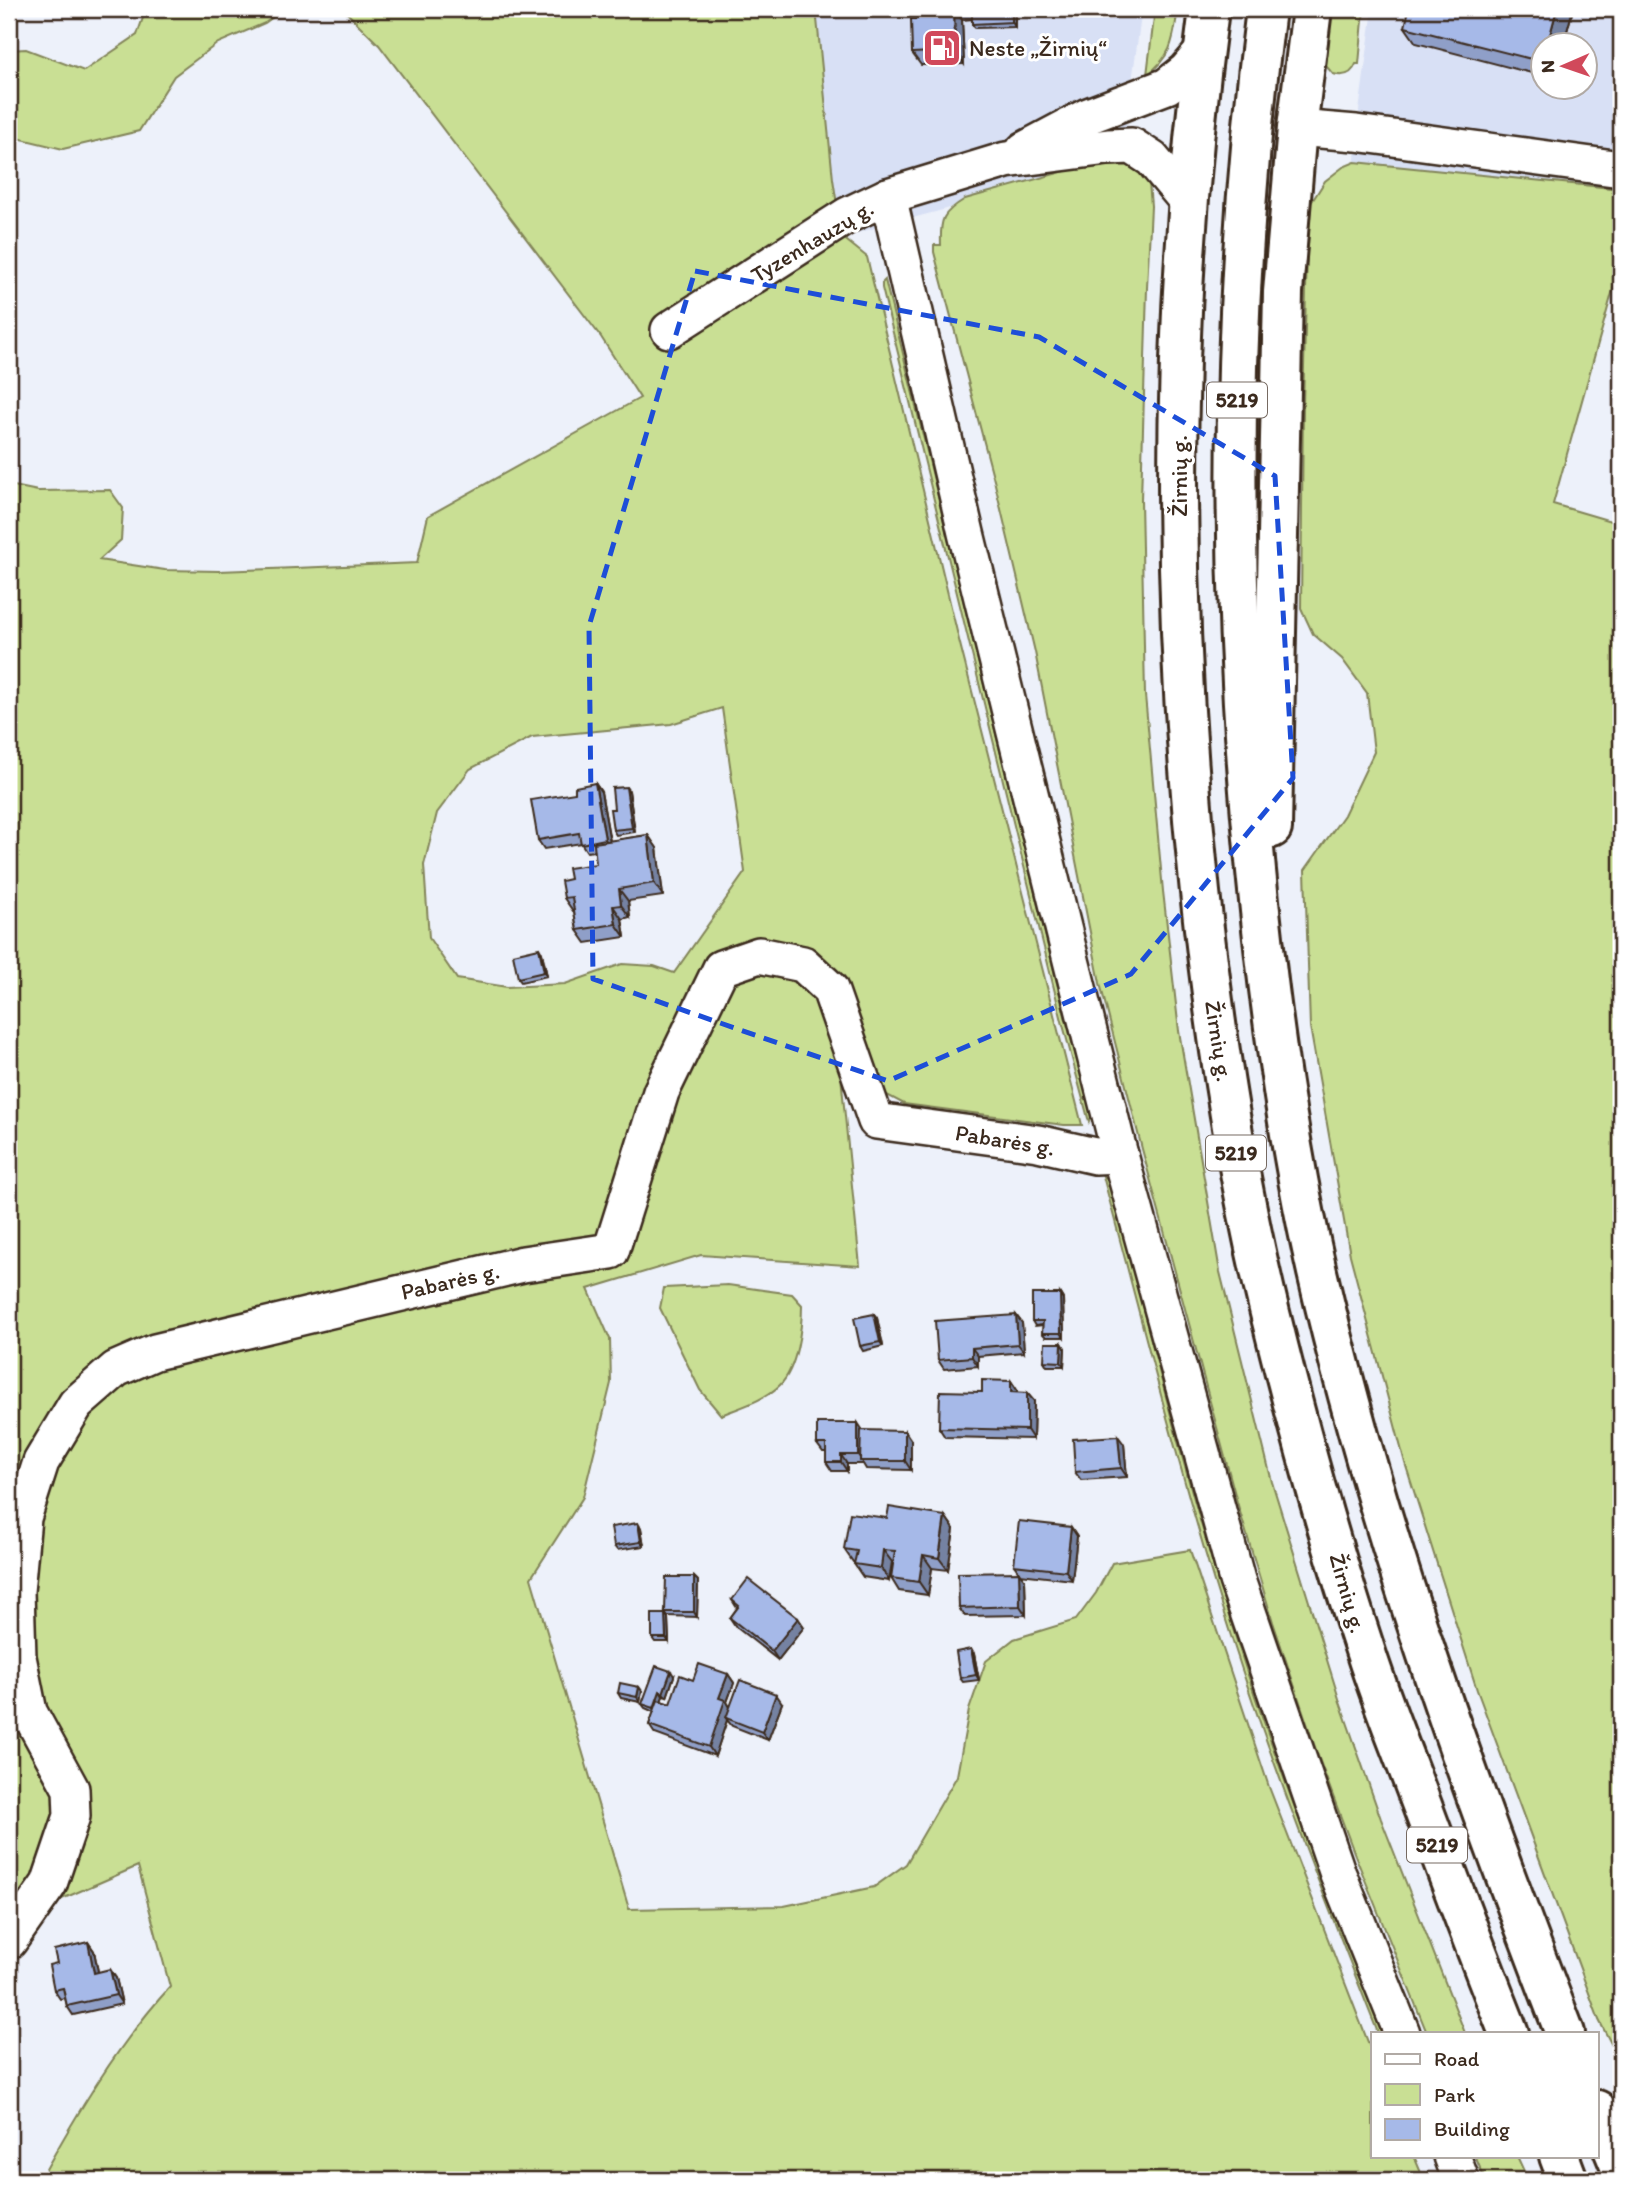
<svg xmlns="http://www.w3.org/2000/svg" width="1630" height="2189" font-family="Itim,sans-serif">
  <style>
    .built { fill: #d8e0f5; fill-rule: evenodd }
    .green { fill: #c9df94; stroke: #828459; stroke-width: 2; fill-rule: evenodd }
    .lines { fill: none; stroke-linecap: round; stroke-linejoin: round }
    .minor-casing { stroke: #3b2a1e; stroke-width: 40 }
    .trunk-casing { stroke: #3b2a1e; stroke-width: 44 }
    .minor { stroke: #fff; stroke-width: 35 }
    .trunk { stroke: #fff; stroke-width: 38 }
    .wall { fill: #8f9fc8; stroke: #3b2a1e; stroke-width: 2 }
    .shaded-wall { fill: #7482a2; stroke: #3b2a1e; stroke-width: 2 }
    .building { fill: #a6b9e8; stroke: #3b2a1e; stroke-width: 2 }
    .marked { fill: none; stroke: #1d4ed8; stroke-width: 5; stroke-dasharray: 14 9; stroke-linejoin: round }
    .labels { text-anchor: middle; stroke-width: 6; stroke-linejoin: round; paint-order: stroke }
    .shield { fill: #fff; stroke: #766a62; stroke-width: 2 }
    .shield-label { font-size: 21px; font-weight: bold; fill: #3b2a1e }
    .poi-label { font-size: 23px; fill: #3b2a1e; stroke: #fff; text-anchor: start }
    .street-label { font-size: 23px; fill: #3b2a1e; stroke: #fff }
  </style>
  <rect width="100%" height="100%" fill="#edf1fa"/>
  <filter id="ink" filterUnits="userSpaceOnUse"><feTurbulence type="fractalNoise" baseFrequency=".0143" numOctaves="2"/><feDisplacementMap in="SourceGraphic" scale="14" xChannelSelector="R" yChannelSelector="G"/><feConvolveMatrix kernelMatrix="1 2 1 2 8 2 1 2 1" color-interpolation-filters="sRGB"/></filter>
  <g filter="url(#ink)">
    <g class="built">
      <path d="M816 9H1142L1121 161 1094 163 965 199 950 208 842 237 833 179Z"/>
      <path d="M1373 9H1621V189L1355 162 1356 133ZM1542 46H1584V88H1542Z"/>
    </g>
    <g class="green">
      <path d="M146 9H284L265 23 218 43 174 76 139 131 63 149 9 136V50L26 49 84 71 137 35Z"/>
      <path d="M343 9H816L833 179 842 237 867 257 959 640 1082 1125H1064L904 1104 885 1094 867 1074 841 1076 860 1266 701 1255 588 1289 610 1339 611 1383 583 1497 531 1578 629 1909 784 1906 874 1887 906 1864 957 1776 969 1710 986 1661 1014 1639 1076 1620 1096 1593 1112 1563 1190 1550 1269 1787 1373 2055V2156H1414L1424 2180H40C77 2113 118 2044 170 1987L138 1866 9 1922V485L38 491 110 490 123 508 121 540 99 560 165 570 219 571 417 563 428 516 640 398 601 337 379 45ZM722 708 745 872 674 973 654 966 622 964 565 984 507 987 457 979 429 938 424 865 437 813 470 769 532 737 671 724Z"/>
      <path d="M1155 9H1178C1173 40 1173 55 1147 75Z"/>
      <path d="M1332 9H1364L1359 64H1356C1352 75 1344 77 1333 74L1326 66Z"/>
      <path d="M1121 161 1141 169 1149 182 1151 206 1147 288 1141 500 1145 695 1163 891 1179 1031 1220 1272 1272 1482 1340 1702 1381 1819 1465 2033H1427L1355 1855 1318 1756 1273 1622 1237 1502 1142 1149 1100 983 1035 652 995 484 934 252V245H941C940 219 942 213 965 199L1094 163Z"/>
      <path d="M1355 162 1621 189V261L1553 504 1621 524V2063L1599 2020 1477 1690 1405 1463 1350 1255 1310 1027 1305 870 1344 815 1374 752 1367 693 1342 659 1313 634 1301 608 1303 405 1307 253 1311 203 1325 181 1343 167Z"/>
      <path d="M885 280 1066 1020 1092 1115 1089 1122 1062 1021 882 288V283Z"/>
      <path d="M1103 1176 1109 1179C1149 1330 1186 1483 1234 1632 1277 1768 1330 1901 1383 2033H1378C1326 1902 1274 1770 1231 1636 1182 1484 1144 1329 1103 1176Z"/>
      <path d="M728 1285 792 1294 802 1305C802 1328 797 1368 780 1385 765 1400 741 1407 721 1415L700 1390 660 1308 664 1288Z"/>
      <path d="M1475 2156H1517L1528 2180H1485Z"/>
    </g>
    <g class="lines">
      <defs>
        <g id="minor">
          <path d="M1297 128 1356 133 1621 169"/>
          <path d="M1024 150 1088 116 1167 86 1186 71 1203 51"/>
          <path d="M888 196 966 533 1072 964 1120 1155 1237 1580 1338 1874 1402 2033"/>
          <path d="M669 330 848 215 888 196 1006 160 1108 147 1132 146 1152 159 1188 202"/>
          <path d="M9 1941 49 1884 72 1816 71 1789 29 1712 18 1657 16 1591 23 1518 41 1462 76 1404 116 1369 155 1352 523 1264 611 1251 661 1092 721 968 759 955 803 964 830 989 876 1121 1038 1143 1095 1156 1120 1155"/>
          <path d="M1452 2156 1461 2180"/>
        </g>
        <g id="trunk">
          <path d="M1209 9C1170 301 1169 598 1200 892 1215 1033 1236 1174 1270 1313 1298 1427 1329 1541 1366 1653 1382 1703 1402 1751 1420 1800 1449 1878 1478 1956 1509 2033"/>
          <path d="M1266 9C1229 295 1228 584 1256 871 1269 1005 1287 1140 1317 1272 1377 1532 1469 1784 1565 2033"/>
          <path d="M1272 828 1283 292 1297 128 1312 9"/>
          <path d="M1597 2110 1621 2168"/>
          <path d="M1559 2156 1568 2180"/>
        </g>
      </defs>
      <use href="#minor" class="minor-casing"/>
      <use href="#trunk" class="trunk-casing"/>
      <use href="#minor" class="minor"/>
      <use href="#trunk" class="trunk"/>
    </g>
    <g class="wall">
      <path d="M916 9H1015V27L975 28 972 24V19L962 20 964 64 921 65 912 53 917 19Z"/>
      <path d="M1573 9 1563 46H1543V76L1416 43 1405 27Z"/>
      <path d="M595 783 601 792 610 841 648 835 657 848 663 896 628 901 630 917 622 919 625 937 586 943 577 930 574 911H573L564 898 570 879 596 864 595 851 587 852 581 843 544 849 538 840 575 793Z"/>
      <path d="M629 791 635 832 616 835 613 830 614 809Z"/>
      <path d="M542 953 547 976 521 982 518 978Z"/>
      <path d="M1060 1294 1063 1299 1064 1337H1046L1042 1333 1043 1325 1035 1326 1032 1321Z"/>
      <path d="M874 1314 877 1318 883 1346 863 1351 860 1346Z"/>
      <path d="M1016 1315 1022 1323 1024 1352 978 1356V1366L944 1369 938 1360Z"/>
      <path d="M1062 1343 1065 1348 1064 1366H1047L1044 1361Z"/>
      <path d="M1011 1381 1017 1390V1393H1027L1034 1401 1033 1439 945 1437 939 1428 982 1392Z"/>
      <path d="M863 1430 911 1440V1470L866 1469 863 1464H847V1471H832L826 1462V1452H823L817 1444Z"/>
      <path d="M1124 1444 1127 1477 1081 1480 1075 1472Z"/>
      <path d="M945 1516 954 1529 948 1570 932 1568 928 1595 899 1591 891 1578 893 1562H892L889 1581 863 1577 854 1564 855 1562H853L844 1549 887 1518Z"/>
      <path d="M1071 1527 1077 1536 1072 1580 1020 1574 1025 1580 1026 1615 965 1616 959 1608 1019 1572 1014 1565Z"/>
      <path d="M641 1528 644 1546 617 1550 614 1546Z"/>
      <path d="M694 1577 698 1581 697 1617 668 1616 665 1612Z"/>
      <path d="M732 1600 798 1618 804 1627 778 1660 736 1627 730 1618 737 1608Z"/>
      <path d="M665 1614 668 1618 669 1642H655L652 1638Z"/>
      <path d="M974 1654 979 1680 963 1682 960 1678Z"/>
      <path d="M728 1674 734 1683 727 1702 730 1707 782 1703 768 1740 732 1726 727 1720 715 1756 655 1734 649 1725 654 1712 645 1708 642 1704 674 1676 667 1697 663 1696 661 1701 670 1704 693 1680Z"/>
      <path d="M639 1687 642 1691 640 1702 621 1698 618 1693Z"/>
      <path d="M88 1942 94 1951 98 1972 116 1978 122 2004 73 2015 67 2006 65 1998 60 1999 54 1990 57 1963Z"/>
    </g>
    <g class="shaded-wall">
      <path d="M954 9H955L962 20 964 64 955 51Z"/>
      <path d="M1012 9H1015V27L1012 22Z"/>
      <path d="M1557 9H1573L1563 46H1547Z"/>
      <path d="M595 783 601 792 611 848 605 839Z"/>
      <path d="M626 787 629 791 635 832 632 828Z"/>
      <path d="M648 835 657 848 663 896 654 883Z"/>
      <path d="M619 889 628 901 630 917 621 905Z"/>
      <path d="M613 906 622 919 625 937 616 924Z"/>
      <path d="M539 948 542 953 547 976 544 972Z"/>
      <path d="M1060 1294 1063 1299 1064 1337 1061 1333Z"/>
      <path d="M874 1314 877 1318 883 1346 880 1342Z"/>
      <path d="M1016 1315 1022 1323 1024 1352 1018 1344Z"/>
      <path d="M1062 1343 1065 1348 1064 1366 1061 1362Z"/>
      <path d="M972 1348 978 1356V1366L972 1357Z"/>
      <path d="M1011 1381 1017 1390V1401L1011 1392Z"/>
      <path d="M1027 1393 1034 1401 1033 1439 1027 1430Z"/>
      <path d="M858 1423 864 1432 862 1461 858 1455Z"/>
      <path d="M905 1431 911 1440V1470L905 1461Z"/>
      <path d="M1118 1436 1124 1444 1127 1477 1121 1468Z"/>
      <path d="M841 1455 847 1464V1471L841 1462Z"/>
      <path d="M945 1516 954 1529 948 1570 939 1558Z"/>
      <path d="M638 1523 641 1528 644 1546 641 1542Z"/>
      <path d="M1071 1527 1077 1536 1072 1580 1066 1571Z"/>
      <path d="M883 1550 892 1562 889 1581 881 1568Z"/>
      <path d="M923 1555 932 1568 928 1595 919 1582Z"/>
      <path d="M1019 1572 1025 1580 1026 1615 1020 1606Z"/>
      <path d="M694 1577 698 1581 697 1617 694 1612Z"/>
      <path d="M665 1614 668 1618 669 1642 666 1638Z"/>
      <path d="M798 1618 804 1627 778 1660 772 1651Z"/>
      <path d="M971 1649 974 1654 979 1680 976 1675Z"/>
      <path d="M671 1671 674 1676 667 1697 663 1693Z"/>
      <path d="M728 1674 734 1683 727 1702 731 1709 726 1718 727 1720 715 1756 709 1747 719 1698Z"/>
      <path d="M639 1687 642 1691 640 1702 637 1697Z"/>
      <path d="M660 1691 663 1696 657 1712 654 1708Z"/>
      <path d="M776 1694 782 1703 768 1740 762 1732Z"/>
      <path d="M88 1942 94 1951 100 1982 94 1973Z"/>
      <path d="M110 1969 116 1978 122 2004 116 1995Z"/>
    </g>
    <g class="building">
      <path d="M916 9H954L955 51 912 53 911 19H917Z"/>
      <path d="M972 9H1012V22L972 24Z"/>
      <path d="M1409 9H1557L1547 46H1543V62L1405 27Z"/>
      <path d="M595 783 605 839 581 844 579 833 538 840 531 800 575 793V787Z"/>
      <path d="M626 787 632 828 613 830 610 809H614L612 788Z"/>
      <path d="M648 835 654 883 619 889 621 905 613 906 616 924 577 930 572 897 564 898 561 881 570 879 568 868 596 864 594 843Z"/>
      <path d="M539 948 544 972 518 978 513 954Z"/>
      <path d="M1032 1294H1060L1061 1333H1042L1043 1321H1032Z"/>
      <path d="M874 1314 880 1342 860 1346 854 1318Z"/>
      <path d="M1016 1315 1018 1344 972 1348V1357L938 1360 935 1321Z"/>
      <path d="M1045 1343H1062L1061 1362 1044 1361Z"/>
      <path d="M982 1380 1011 1381V1392L1027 1393V1430L939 1428 940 1391 982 1392Z"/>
      <path d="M817 1423H858V1455H841V1462H826V1444H817Z"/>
      <path d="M861 1430 905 1431V1461H860Z"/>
      <path d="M1118 1436 1121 1468 1075 1472 1073 1439Z"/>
      <path d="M889 1507 945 1516 939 1558 923 1555 919 1582 891 1578 895 1551 883 1550 881 1568 854 1564 857 1551 844 1549 850 1513 887 1518Z"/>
      <path d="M1019 1521 1071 1527 1066 1571 1014 1565Z"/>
      <path d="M638 1523 641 1542 614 1546 611 1527Z"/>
      <path d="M1019 1572 1020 1606 959 1608 958 1573Z"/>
      <path d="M666 1577H694V1612H665Z"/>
      <path d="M748 1579 798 1618 772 1651 730 1618 739 1606 732 1600Z"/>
      <path d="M652 1614H665L666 1638H652Z"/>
      <path d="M971 1649 976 1675 960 1678 956 1652Z"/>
      <path d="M699 1664 728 1674 719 1698 725 1700 709 1747 649 1725 658 1700 670 1704 680 1675 693 1680Z"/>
      <path d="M656 1666 671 1671 663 1693 660 1691 654 1708 642 1704Z"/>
      <path d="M740 1680 776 1694 762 1732 726 1718Z"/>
      <path d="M620 1683 639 1687 637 1697 618 1693Z"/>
      <path d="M88 1942 94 1973 110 1969 116 1995 67 2006 63 1988 54 1990 49 1965 57 1963 54 1950Z"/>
    </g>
  </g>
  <path class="marked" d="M695 271 1039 337 1275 476 1293 778 1131 974 888 1081 593 979 589 626Z"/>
  <defs>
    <symbol id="fuel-square" viewBox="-11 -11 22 22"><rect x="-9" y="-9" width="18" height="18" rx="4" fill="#d1495b" stroke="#fff"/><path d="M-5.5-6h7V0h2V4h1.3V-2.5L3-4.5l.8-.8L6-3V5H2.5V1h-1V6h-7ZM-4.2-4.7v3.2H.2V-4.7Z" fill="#fff"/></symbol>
  </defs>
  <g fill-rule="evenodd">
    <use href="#fuel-square" x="920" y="26" width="44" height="44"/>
  </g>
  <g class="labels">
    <g class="shield">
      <rect x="1207" y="382.5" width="60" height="35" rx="5"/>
      <rect x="1206" y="1135.5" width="60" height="35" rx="5"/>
      <rect x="1407" y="1827.5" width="60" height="35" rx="5"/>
    </g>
    <g class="shield-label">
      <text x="1237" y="407">5219</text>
      <text x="1236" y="1160">5219</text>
      <text x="1437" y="1852">5219</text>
    </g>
    <g class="poi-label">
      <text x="969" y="56">Neste „Žirnių“</text>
    </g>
    <g class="street-label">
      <text transform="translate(812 241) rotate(-31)" y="8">Tyzenhauzų g.</text>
      <text transform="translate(1179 476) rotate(-90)" y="8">Žirnių g.</text>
      <text transform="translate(1219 1041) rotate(81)" y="8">Žirnių g.</text>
      <text transform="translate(1005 1140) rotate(9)" y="8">Pabarės g.</text>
      <text transform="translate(450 1281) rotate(-13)" y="8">Pabarės g.</text>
      <text transform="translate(1348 1593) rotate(74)" y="8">Žirnių g.</text>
    </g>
  </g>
  <rect width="1630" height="2189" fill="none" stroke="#fff" stroke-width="35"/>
  <rect x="18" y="18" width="1595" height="2154" fill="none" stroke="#3b2a1e" stroke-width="2.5" filter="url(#ink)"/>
  <rect x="1371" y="2032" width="228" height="126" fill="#ffffff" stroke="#b1aaa5" stroke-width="2"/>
  <rect x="1385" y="2054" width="35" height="10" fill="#ffffff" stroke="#b1aaa5" stroke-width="2"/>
  <text x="1434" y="2066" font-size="21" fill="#3b2a1e">Road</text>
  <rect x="1385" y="2084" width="35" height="21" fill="#c9df94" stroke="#b1aaa5" stroke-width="2"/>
  <text x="1434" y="2102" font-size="21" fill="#3b2a1e">Park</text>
  <rect x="1385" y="2119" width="35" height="21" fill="#a6b9e8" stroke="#b1aaa5" stroke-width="2"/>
  <text x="1434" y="2136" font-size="21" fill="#3b2a1e">Building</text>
  <g transform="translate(1564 66) rotate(268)"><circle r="33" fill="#ffffff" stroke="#b1aaa5" stroke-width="2"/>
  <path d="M0-5L12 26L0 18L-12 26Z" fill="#d1495b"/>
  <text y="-10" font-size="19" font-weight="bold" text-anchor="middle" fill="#3b2a1e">N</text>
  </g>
</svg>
